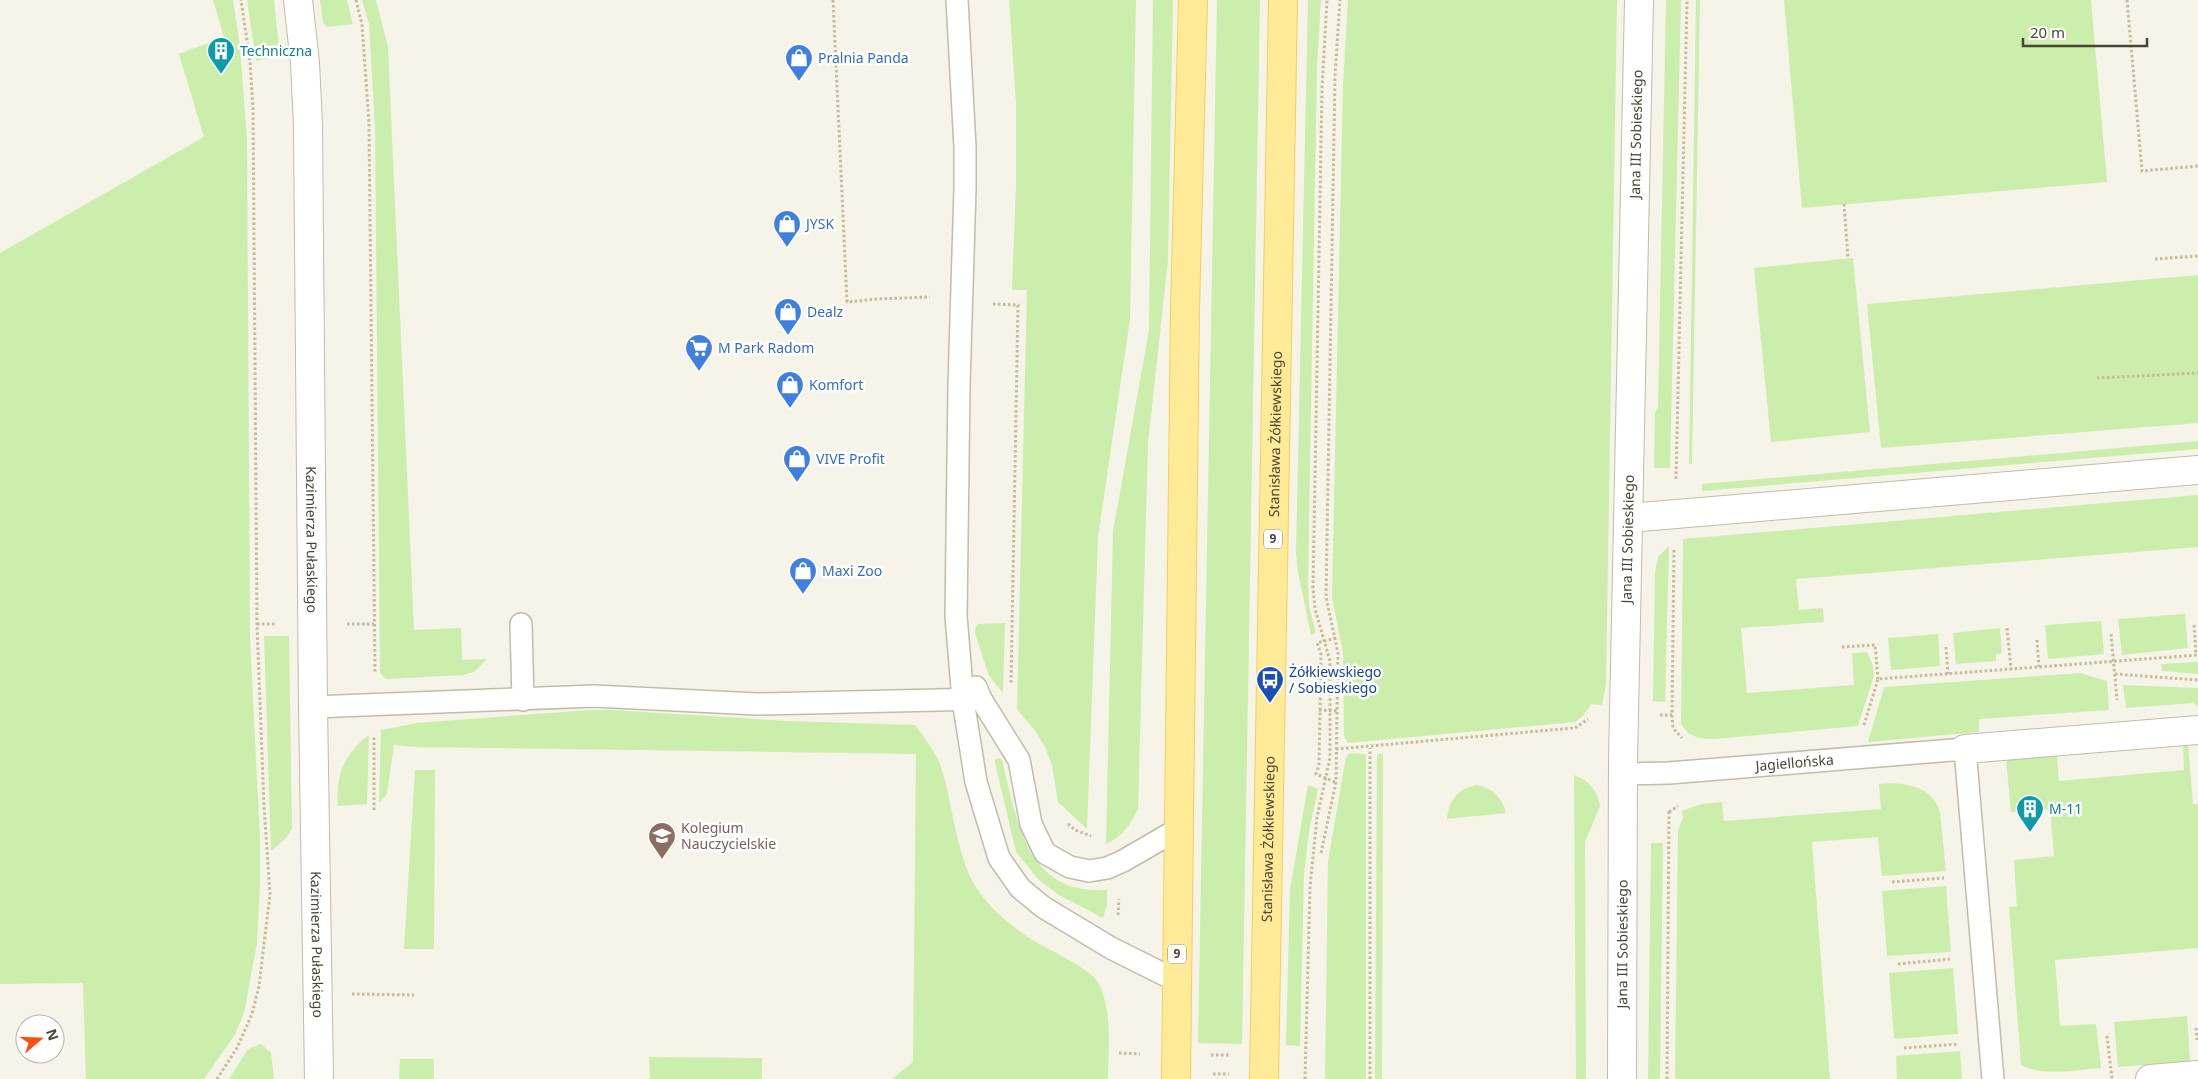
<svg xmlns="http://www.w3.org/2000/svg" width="2198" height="1079" font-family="'Noto Sans',sans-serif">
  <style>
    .green { fill: #cbeeac }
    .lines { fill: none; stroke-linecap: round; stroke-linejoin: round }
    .lane-casing { stroke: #c2bca9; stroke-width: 24 }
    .street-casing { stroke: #c2bca9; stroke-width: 30 }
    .primary-casing { stroke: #f2d159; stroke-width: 30 }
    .path { stroke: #c6ba98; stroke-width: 3; stroke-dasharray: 2.5 2.5; stroke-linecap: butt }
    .lane { stroke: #fff; stroke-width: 21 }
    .street { stroke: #fff; stroke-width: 28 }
    .primary { stroke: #ffea97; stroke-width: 28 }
    .labels { text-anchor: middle; stroke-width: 5; stroke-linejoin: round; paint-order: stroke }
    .shield { fill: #fff; stroke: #807c72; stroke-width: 1 }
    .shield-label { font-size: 12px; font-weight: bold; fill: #4a4435 }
    .culture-label { font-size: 14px; fill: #0d838f; stroke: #fff; text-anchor: start }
    .shop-label { font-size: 14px; fill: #366cbe; stroke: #fff; text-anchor: start }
    .street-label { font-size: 14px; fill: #4a4435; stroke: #fff }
    .transit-label { font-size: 14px; fill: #164399; stroke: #fff; text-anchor: start }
    .education-label { font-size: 14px; fill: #785e54; stroke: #fff; text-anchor: start }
  </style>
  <rect width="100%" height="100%" fill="#f6f3e8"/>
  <g class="green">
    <path d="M213 0H233L240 46 247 140 250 637 260 841V886L257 943 244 1013 234 1036 204 1079H86L83 983 0 984V253L204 137 179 54 224 37Z"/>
    <path d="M247 0H274L280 56 256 61Z"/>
    <path d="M320 0H347L353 24 327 27 323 23Z"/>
    <path d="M362 0H376L388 47 414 630 461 628 462 660 487 659 474 672 463 675 386 679 380 673 375 128 369 24Z"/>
    <path d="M1009 0H1136L1130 319 1098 537 1087 829 1058 802 1052 765 1045 747 1034 729 1017 710 1027 290H1012L1016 186V103Z"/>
    <path d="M1153 0H1173L1168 260 1148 443 1138 809C1130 825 1123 836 1106 844L1113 532 1149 330Z"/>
    <path d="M1217 0H1260L1242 1044 1198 1043Z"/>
    <path d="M1308 0H1321L1317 67 1308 581 1309 606 1316 633 1311 635 1298 572 1296 553Z"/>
    <path d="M1348 0H1617L1606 684 1602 705 1591 704 1583 716 1575 722 1348 743 1344 736 1343 653 1332 597 1343 84Z"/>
    <path d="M1666 0H1681L1670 468H1654L1655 412 1658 407Z"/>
    <path d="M1696 0H1700L1692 464H1689Z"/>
    <path d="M1784 0H2091L2107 182 1802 208Z"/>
    <path d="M1853 258 1870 432 1771 442 1754 268Z"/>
    <path d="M2198 275V423L1881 448 1867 304Z"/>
    <path d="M2198 441V449L1702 491V484Z"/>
    <path d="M2198 495V547L1796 579 1799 610 1823 608 1824 622 1741 628 1747 693 1854 685 1852 653 1867 652 1873 666 1874 676 1858 726 1714 739C1700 739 1687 737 1681 723L1683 539Z"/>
    <path d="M1669 546 1665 702 1653 701 1655 572 1658 557Z"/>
    <path d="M2185 614 2188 648 2122 655 2118 619Z"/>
    <path d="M2101 621 2104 654 2048 659 2045 625Z"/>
    <path d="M1005 623 1003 693 989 676 975 633V628L978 624Z"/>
    <path d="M2000 628 2002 653 1996 654V661L1956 664 1953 633Z"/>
    <path d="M1938 634 1940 666 1891 670 1888 638Z"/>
    <path d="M264 636H289L292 829 285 839 271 851Z"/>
    <path d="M2198 662V674L2162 671 2161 664Z"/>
    <path d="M2080 673 2107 681 2109 710 1979 719V732L1868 742 1884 687Z"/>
    <path d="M2123 685 2198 688V707L2193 703 2126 708Z"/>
    <path d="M589 710H612L786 721 915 725C925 738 935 751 941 767 953 803 957 864 980 893 993 910 1013 928 1031 939 1044 947 1092 970 1098 982 1113 1011 1108 1047 1108 1079H892L913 1062 916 754 416 747 394 745 387 794 379 803 381 730 417 723Z"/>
    <path d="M369 735 367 804 338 806C335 776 344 754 369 735Z"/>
    <path d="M2183 745H2188L2193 804H2198V948L2055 960 2060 1026 2096 1024 2101 1068C2075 1070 2045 1077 2021 1065L2009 907 2017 906 2014 860 2054 856 2050 809 2011 812 2006 759 2057 756 2059 781 2184 770Z"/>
    <path d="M1350 753 1366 754V1079H1325L1328 861 1346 757Z"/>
    <path d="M1383 753 1382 1079H1375L1377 755Z"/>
    <path d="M999 758 1002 760C1017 820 1026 896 1107 890V905L1103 918 1059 895 1039 880 1016 852 995 763V759Z"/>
    <path d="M415 770H435L434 949H404Z"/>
    <path d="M1574 775C1590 781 1597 790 1600 806L1585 842 1586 1079H1576Z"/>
    <path d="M1893 783C1914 785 1933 789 1940 812L1946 871 1882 876 1878 837 1812 842 1830 1079H1675L1678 830 1683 818 1682 811 1701 804 1722 802 1724 821 1881 809 1879 784Z"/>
    <path d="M1308 785 1318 789 1309 831 1304 874 1300 1046 1286 1045 1290 889Z"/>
    <path d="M1477 785C1492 787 1503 799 1506 813L1447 819C1449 800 1457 789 1477 785Z"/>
    <path d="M1651 843H1663L1660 1079H1648Z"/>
    <path d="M1946 886 1951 952 1887 956 1882 891Z"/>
    <path d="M1953 968 1958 1034 1894 1039 1889 973Z"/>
    <path d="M2187 1016 2190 1061 2118 1067 2114 1022Z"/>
    <path d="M261 1044 271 1053 274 1079H229L248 1049Z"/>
    <path d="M1960 1051 1962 1079H1897L1896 1056Z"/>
    <path d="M649 1057 762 1058V1079H650Z"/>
    <path d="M400 1059H434V1079H399Z"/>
  </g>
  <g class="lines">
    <defs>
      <g id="lane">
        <path d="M957 0 965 147V189L959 385 956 616 963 700 976 782 999 858 1020 888 1043 907 1111 948 1177 981"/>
        <path d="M521 624 523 700"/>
        <path d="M976 687 981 699 1019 760 1031 824 1045 853 1070 867 1089 871 1107 868 1123 861 1180 828"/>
        <path d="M313 707 594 696 757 704 981 699"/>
        <path id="s1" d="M1624 774 1669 773 1965 749 1993 1079"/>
      </g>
      <g id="street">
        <path id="s2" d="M298 0 305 63 308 125 313 707 319 1079"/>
        <path d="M1629 518 2198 470"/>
        <path d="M1965 749 2198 730"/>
        <path id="s3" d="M1622 1079 1623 761 1639 0"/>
        <path d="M2150 1079 2198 1075"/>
      </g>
      <g id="primary">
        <path d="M1176 1079 1185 309 1193 0"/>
        <path id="s4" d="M1264 1079 1283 0"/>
      </g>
    </defs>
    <use href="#lane" class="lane-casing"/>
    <use href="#street" class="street-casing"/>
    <use href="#primary" class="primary-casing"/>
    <g class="path">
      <path d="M356 0 362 25 369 123 375 673"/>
      <path d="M833 0 847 302 877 299 930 297"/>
      <path d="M2127 0 2142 171 2198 166"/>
      <path d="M1844 204 1848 258"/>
      <path d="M2155 259 2198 256"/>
      <path d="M993 304 1018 305 1011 684"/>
      <path d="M2097 378 2198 373"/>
      <path d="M1676 479 1687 0"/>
      <path d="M1674 550 1672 715 1673 728 1682 738"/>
      <path d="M257 624H276"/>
      <path d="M347 624H374"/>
      <path d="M2194 625 2196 655"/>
      <path d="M2007 628 2011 669"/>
      <path d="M2111 634 2117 700"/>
      <path d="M2037 640 2039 667"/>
      <path d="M1842 647 1875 645 1878 679"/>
      <path d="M1946 647 1948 674"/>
      <path d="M2115 674 2198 680"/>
      <path d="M1319 710 1337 711"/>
      <path d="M1660 715H1672"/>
      <path d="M1864 725 1878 679 2198 655"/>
      <path d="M1336 749 1562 729 1575 728 1588 719"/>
      <path d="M1335 782 1316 774 1319 765 1321 654 1317 643 1336 638"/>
      <path d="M374 810V737"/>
      <path d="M1669 812 1678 806"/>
      <path d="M1068 824 1075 830 1091 836"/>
      <path d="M1321 853 1336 782 1337 711 1338 653 1326 597 1335 76 1340 0"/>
      <path d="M1892 882 1944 878"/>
      <path d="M1118 915 1119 899"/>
      <path d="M1898 964 1950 959"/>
      <path d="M352 994 414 995"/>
      <path d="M2196 1028 2197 1040"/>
      <path d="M2107 1036 2112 1079"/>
      <path d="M1904 1048 1959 1044"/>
      <path d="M1119 1053 1140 1054"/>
      <path d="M1211 1055H1230"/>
      <path d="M1213 1074H1229"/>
      <path d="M217 1079 237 1048 252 1014 259 986 270 894 264 806 257 624 253 109 250 61 241 0"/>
      <path d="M1305 1079 1310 887 1317 817 1330 758V661L1315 609 1313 588 1322 88 1327 0"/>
      <path d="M1370 1079V748"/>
      <path d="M1667 1079 1669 811"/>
    </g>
    <use href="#lane" class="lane"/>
    <use href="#street" class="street"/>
    <use href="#primary" class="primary"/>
  </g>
  <defs>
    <symbol id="building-pin" viewBox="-11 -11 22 30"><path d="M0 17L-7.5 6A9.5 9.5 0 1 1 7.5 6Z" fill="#0f9aa8" stroke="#fff"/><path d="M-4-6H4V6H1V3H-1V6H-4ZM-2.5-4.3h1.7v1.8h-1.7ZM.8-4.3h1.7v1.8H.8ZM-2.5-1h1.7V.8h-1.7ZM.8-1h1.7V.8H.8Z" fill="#fff"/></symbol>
    <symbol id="shop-pin" viewBox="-11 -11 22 30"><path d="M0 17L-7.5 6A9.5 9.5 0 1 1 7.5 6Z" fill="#3f7fe0" stroke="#fff"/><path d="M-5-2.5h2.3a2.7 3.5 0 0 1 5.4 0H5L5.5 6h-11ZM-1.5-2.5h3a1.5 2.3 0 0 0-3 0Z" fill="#fff"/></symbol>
    <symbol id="supermarket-pin" viewBox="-11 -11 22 30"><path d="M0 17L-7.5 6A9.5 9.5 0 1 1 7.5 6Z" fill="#3f7fe0" stroke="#fff"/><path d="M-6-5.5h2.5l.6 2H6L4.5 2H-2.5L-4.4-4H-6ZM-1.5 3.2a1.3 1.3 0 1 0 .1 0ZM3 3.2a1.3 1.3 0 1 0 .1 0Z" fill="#fff"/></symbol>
    <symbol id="bus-pin" viewBox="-11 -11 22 30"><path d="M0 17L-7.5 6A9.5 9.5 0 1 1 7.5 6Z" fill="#1a4fb4" stroke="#fff"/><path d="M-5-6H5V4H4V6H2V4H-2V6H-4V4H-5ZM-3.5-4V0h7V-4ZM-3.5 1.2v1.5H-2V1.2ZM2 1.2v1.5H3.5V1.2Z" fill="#fff"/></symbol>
    <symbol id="university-pin" viewBox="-11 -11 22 30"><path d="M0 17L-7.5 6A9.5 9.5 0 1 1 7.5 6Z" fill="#8d6e63" stroke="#fff"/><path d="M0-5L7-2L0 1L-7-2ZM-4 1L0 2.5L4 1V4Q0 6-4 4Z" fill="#fff"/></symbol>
  </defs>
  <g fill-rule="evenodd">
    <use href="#building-pin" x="205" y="35" width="32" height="43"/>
    <use href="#shop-pin" x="783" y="42" width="32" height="43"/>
    <use href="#shop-pin" x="771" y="208" width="32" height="43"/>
    <use href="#shop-pin" x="772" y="296" width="32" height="43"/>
    <use href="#supermarket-pin" x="683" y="332" width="32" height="43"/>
    <use href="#shop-pin" x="774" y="369" width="32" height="43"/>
    <use href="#shop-pin" x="781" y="443" width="32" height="43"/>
    <use href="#shop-pin" x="787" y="555" width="32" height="43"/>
    <use href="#bus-pin" x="1254" y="664" width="32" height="43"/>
    <use href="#building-pin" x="2014" y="793" width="32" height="43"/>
    <use href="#university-pin" x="646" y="820" width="32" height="43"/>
  </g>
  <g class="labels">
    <g class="shield">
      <rect x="1264" y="529.5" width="18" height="19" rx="4"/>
      <rect x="1168" y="944.5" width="18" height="19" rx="4"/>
    </g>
    <g class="shield-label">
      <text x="1273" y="543">9</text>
      <text x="1177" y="958">9</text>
    </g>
    <g class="culture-label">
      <text x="240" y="56">Techniczna</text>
      <text x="2049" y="814">M-11</text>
    </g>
    <g class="shop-label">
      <text x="818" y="63">Pralnia Panda</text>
      <text x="806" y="229">JYSK</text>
      <text x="807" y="317">Dealz</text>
      <text x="718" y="353">M Park Radom</text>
      <text x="809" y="390">Komfort</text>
      <text x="816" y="464">VIVE Profit</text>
      <text x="822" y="576">Maxi Zoo</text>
    </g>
    <g class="street-label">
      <text dy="5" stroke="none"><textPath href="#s3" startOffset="945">Jana III Sobieskiego</textPath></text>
      <text dy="5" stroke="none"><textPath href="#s4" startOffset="645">Stanisława Żółkiewskiego</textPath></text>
      <text dy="5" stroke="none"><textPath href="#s2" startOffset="540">Kazimierza Pułaskiego</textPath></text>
      <text dy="5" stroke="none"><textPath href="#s3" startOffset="540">Jana III Sobieskiego</textPath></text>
      <text dy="5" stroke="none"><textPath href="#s1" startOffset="171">Jagiellońska</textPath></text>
      <text dy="5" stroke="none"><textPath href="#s4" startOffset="240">Stanisława Żółkiewskiego</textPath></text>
      <text dy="5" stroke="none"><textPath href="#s2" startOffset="945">Kazimierza Pułaskiego</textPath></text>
      <text dy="5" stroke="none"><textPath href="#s3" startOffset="135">Jana III Sobieskiego</textPath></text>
    </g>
    <g class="transit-label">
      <text x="1289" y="677">Żółkiewskiego<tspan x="1289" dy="16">/ Sobieskiego</tspan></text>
    </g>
    <g class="education-label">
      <text x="681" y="833">Kolegium<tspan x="681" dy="16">Nauczycielskie</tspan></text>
    </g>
  </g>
  <g transform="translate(40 1039) rotate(71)"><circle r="24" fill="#ffffff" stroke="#b7b4ae"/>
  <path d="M0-4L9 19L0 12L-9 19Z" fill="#ff4d15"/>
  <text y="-8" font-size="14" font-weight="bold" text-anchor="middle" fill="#4a4435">N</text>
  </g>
  <path d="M2023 38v8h124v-8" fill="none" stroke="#4a4435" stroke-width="2.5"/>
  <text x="2030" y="38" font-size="15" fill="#4a4435" stroke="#ffffff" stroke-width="4" paint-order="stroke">20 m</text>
</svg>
